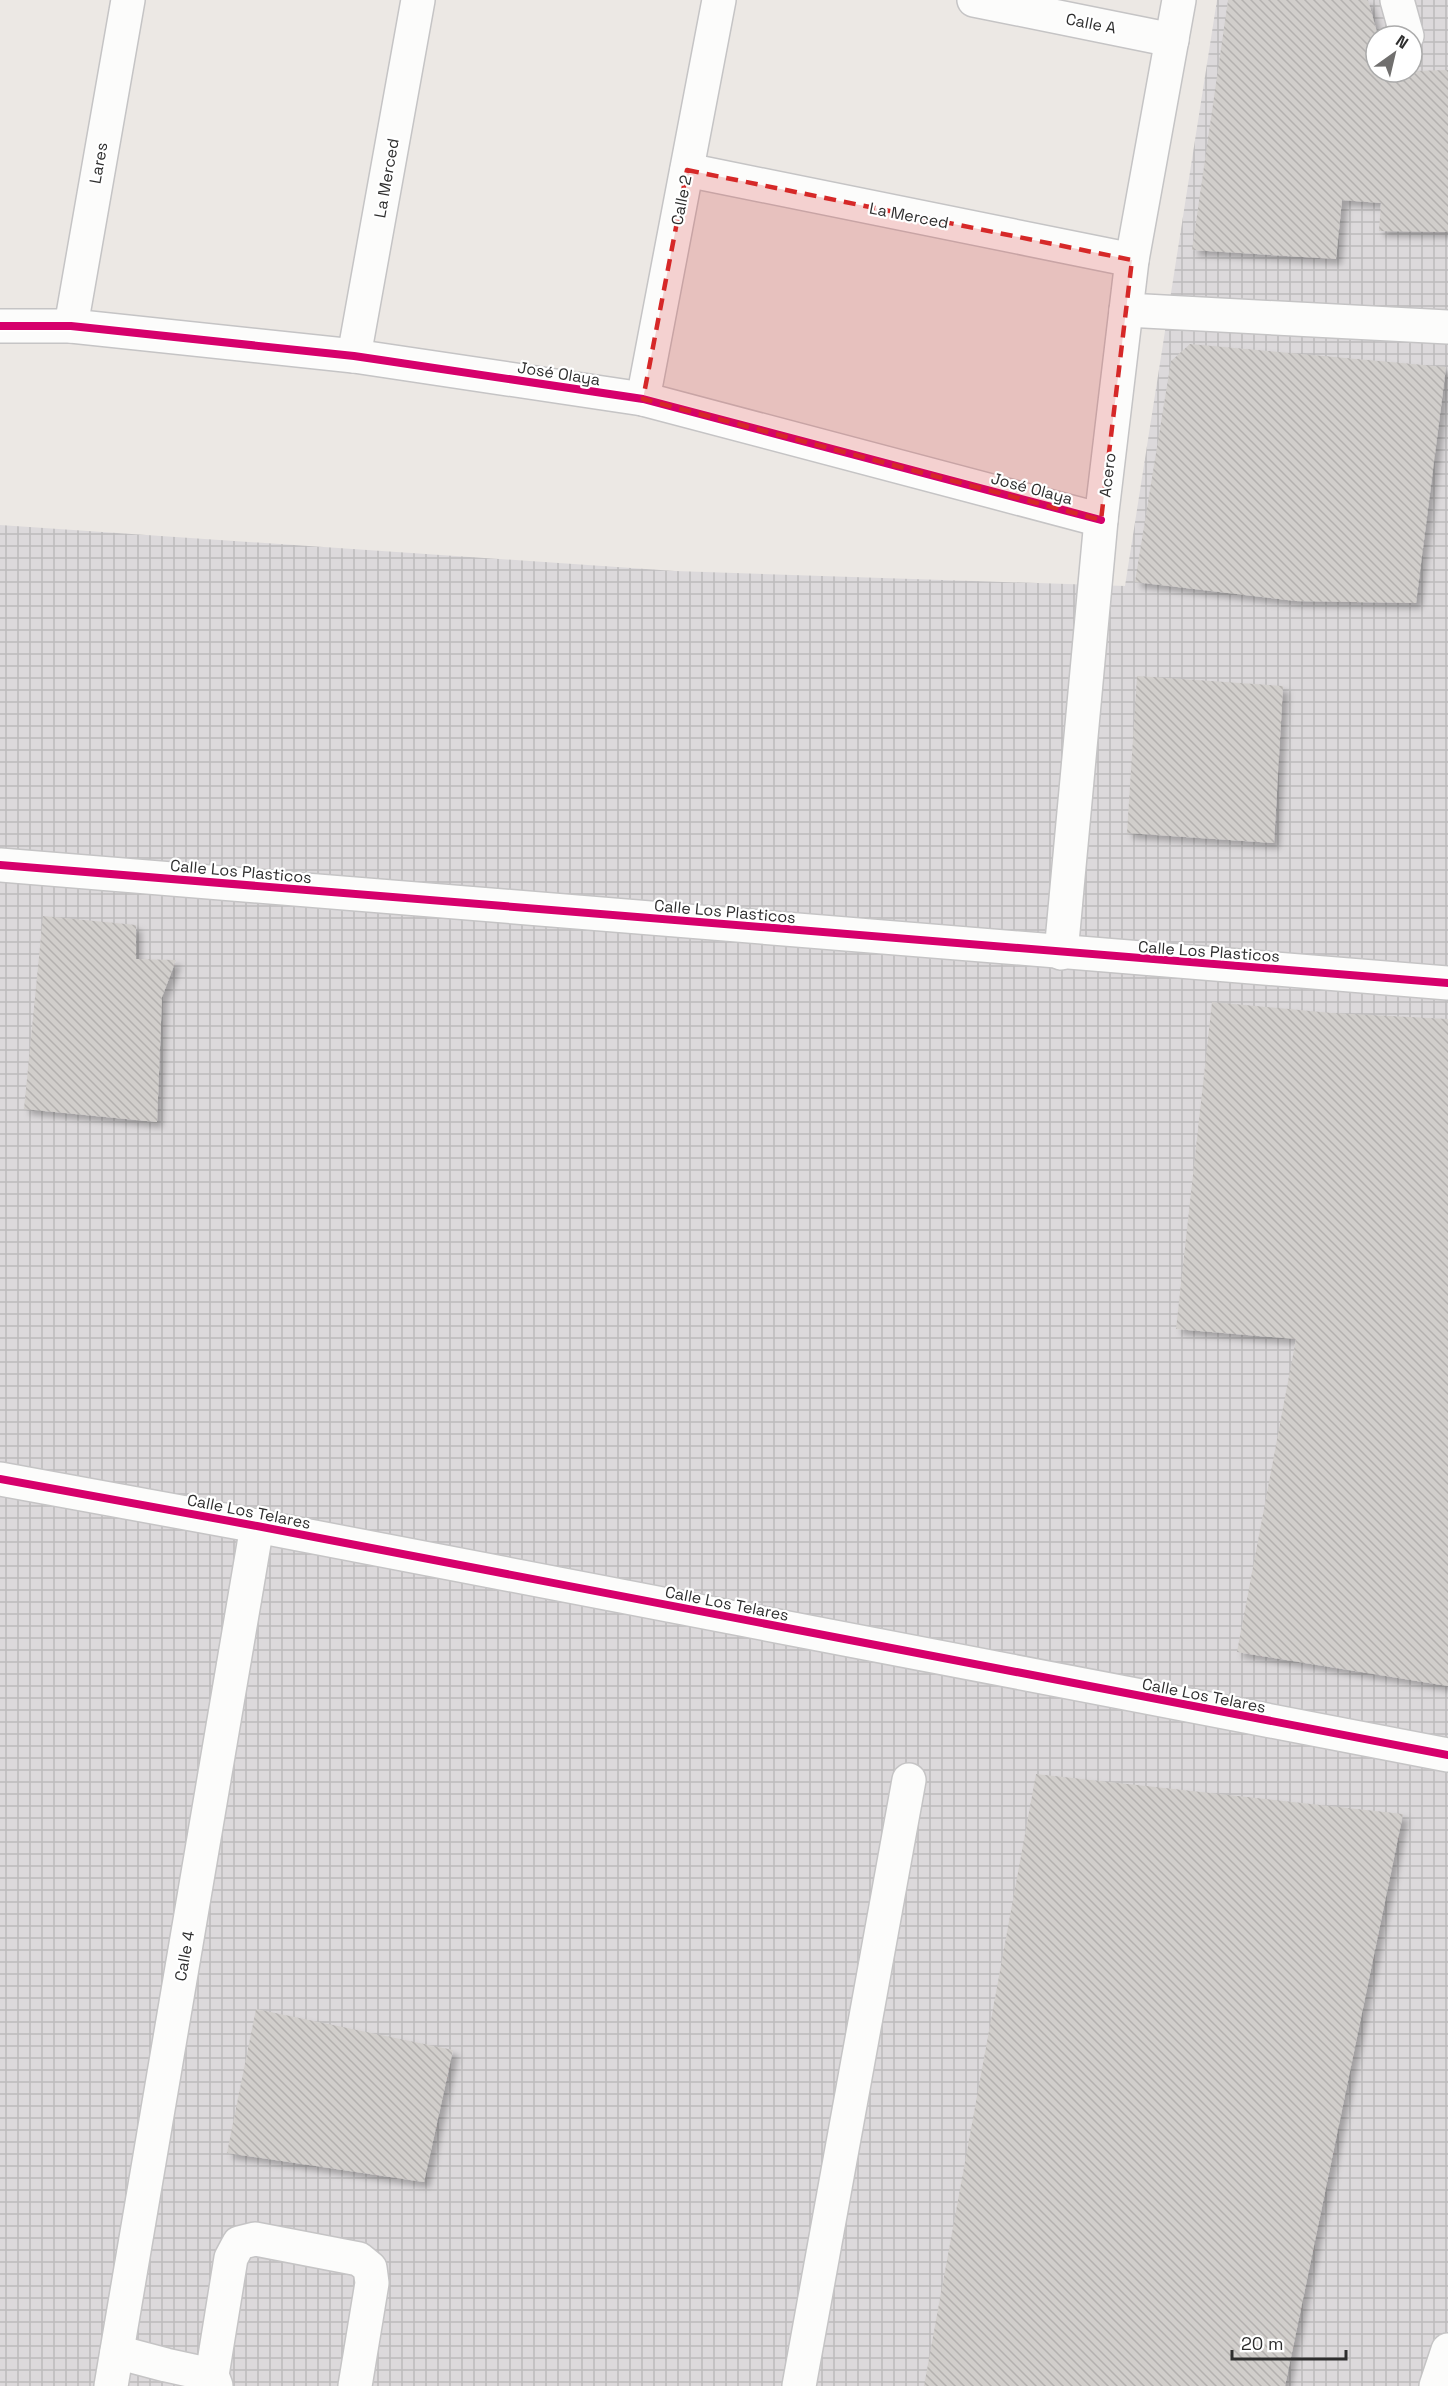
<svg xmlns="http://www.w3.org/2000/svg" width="1448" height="2386" font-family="'Space Grotesk',sans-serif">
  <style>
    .industrial { fill: url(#industrial-grid); fill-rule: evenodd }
    .building { fill: url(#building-back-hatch); filter: url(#shadow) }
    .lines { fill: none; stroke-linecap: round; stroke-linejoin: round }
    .minor-casing { stroke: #c5c4c5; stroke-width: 36 }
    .minor { stroke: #fcfcfb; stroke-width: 33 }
    .cycleway-casing { stroke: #fff; stroke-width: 11 }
    .cycleway { stroke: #d6006c; stroke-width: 8 }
    .marked { fill: #d62828; fill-opacity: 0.2; stroke: #d62828; stroke-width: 4.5; stroke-dasharray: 12 8; stroke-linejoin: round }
    .labels { text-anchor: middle; stroke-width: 4.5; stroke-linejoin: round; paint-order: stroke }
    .street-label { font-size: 16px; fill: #2e2e2e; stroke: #fff }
  </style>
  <defs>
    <pattern id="industrial-grid" width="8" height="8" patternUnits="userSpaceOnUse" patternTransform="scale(1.5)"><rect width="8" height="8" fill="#dcd9db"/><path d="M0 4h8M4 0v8" fill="none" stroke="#bdbbbc"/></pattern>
    <pattern id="building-back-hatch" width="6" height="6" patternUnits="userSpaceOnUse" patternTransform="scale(1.5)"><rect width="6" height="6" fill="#d1cecb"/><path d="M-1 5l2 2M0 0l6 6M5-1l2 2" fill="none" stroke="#b4b1af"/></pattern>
    <filter id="shadow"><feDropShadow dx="5.5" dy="5.5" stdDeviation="3" flood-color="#0004"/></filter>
  </defs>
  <rect width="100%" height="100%" fill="#ece8e4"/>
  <path class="industrial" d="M1217 0H1448V2386H0V525L675 571 1125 586ZM1376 36H1412V72H1376Z"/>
  <g class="building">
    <path d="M1228 0H1368L1378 36 1376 72 1448 70V232L1379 231 1381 203 1342 200 1336 259 1192 250Z"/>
    <path d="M1190 344 1446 367 1416 603 1296 601 1135 582 1171 361Z"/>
    <path d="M1137 676 1283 686 1274 843 1127 833Z"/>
    <path d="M43 916 136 925V959L176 960 162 997 157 1122 24 1109Z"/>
    <path d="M1212 1002 1332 1013 1448 1019V1686L1237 1652 1296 1339 1176 1329Z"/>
    <path d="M1036 1774 1403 1814 1285 2386H924Z"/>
    <path d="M256 2009 453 2050 424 2182 227 2153Z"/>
  </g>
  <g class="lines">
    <defs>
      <g id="minor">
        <path d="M974 0 1172 40"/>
        <path d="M1397 0 1407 36"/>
        <path d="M687 170 1132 260"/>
        <path d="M1126 310 1448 327"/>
        <path d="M0 326H71L354 356 643 399 1101 520"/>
        <path d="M71 326 128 0"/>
        <path d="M354 356 418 0"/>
        <path d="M643 399 719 0"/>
        <path d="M0 865 1448 983"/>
        <path d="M1061 953 1101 520 1132 260 1179 0"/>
        <path d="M0 1479 257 1526 1448 1755"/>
        <path d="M117 2352 166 2365 212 2375"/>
        <path d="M111 2386 257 1526"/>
        <path d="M216 2386 212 2375 231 2258 239 2243 255 2239 359 2259 370 2268 372 2283 355 2386"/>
        <path d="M799 2386 909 1780"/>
        <path d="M1436 2386 1448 2350"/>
      </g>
    </defs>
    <use href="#minor" class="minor-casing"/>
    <use href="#minor" class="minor"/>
    <defs>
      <g id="cycleway">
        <path d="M0 326H71L354 356 643 399 1101 520"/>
        <path d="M0 865 1448 983"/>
        <path d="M0 1479 257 1526 1448 1755"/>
      </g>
    </defs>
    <use href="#cycleway" class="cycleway-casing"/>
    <use href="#cycleway" class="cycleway"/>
  </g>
  <path class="marked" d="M687 170 1132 260 1101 520 643 399Z"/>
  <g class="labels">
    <g class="street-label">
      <text transform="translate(1091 23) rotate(11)" y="6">Calle A</text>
      <text transform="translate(98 163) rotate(-80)" y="6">Lares</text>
      <text transform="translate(386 178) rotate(-80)" y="6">La Merced</text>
      <text transform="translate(681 200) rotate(-79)" y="6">Calle 2</text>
      <text transform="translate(909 215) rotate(11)" y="6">La Merced</text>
      <text transform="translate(559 373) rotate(9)" y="6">José Olaya</text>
      <text transform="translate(1107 475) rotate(-83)" y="6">Acero</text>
      <text transform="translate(1032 488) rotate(15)" y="6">José Olaya</text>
      <text transform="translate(241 871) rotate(5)" y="6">Calle Los Plasticos</text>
      <text transform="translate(725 911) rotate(5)" y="6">Calle Los Plasticos</text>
      <text transform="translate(1209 951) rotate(4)" y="6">Calle Los Plasticos</text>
      <text transform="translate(249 1511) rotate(11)" y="6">Calle Los Telares</text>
      <text transform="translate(727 1603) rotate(11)" y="6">Calle Los Telares</text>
      <text transform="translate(1204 1695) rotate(11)" y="6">Calle Los Telares</text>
      <text transform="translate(184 1956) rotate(-80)" y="6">Calle 4</text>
    </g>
  </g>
  <g transform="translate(1394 54) rotate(34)"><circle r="28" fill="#ffffff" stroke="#ababab" stroke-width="1.5"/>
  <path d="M0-4.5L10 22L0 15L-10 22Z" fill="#706f6e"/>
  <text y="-9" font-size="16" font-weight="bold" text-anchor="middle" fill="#2e2e2e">N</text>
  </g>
  <path d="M1232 2350v9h114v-9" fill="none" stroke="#2e2e2e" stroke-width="3"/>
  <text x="1241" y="2350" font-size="18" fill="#2e2e2e" stroke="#ffffff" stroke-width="4.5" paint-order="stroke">20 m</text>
</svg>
